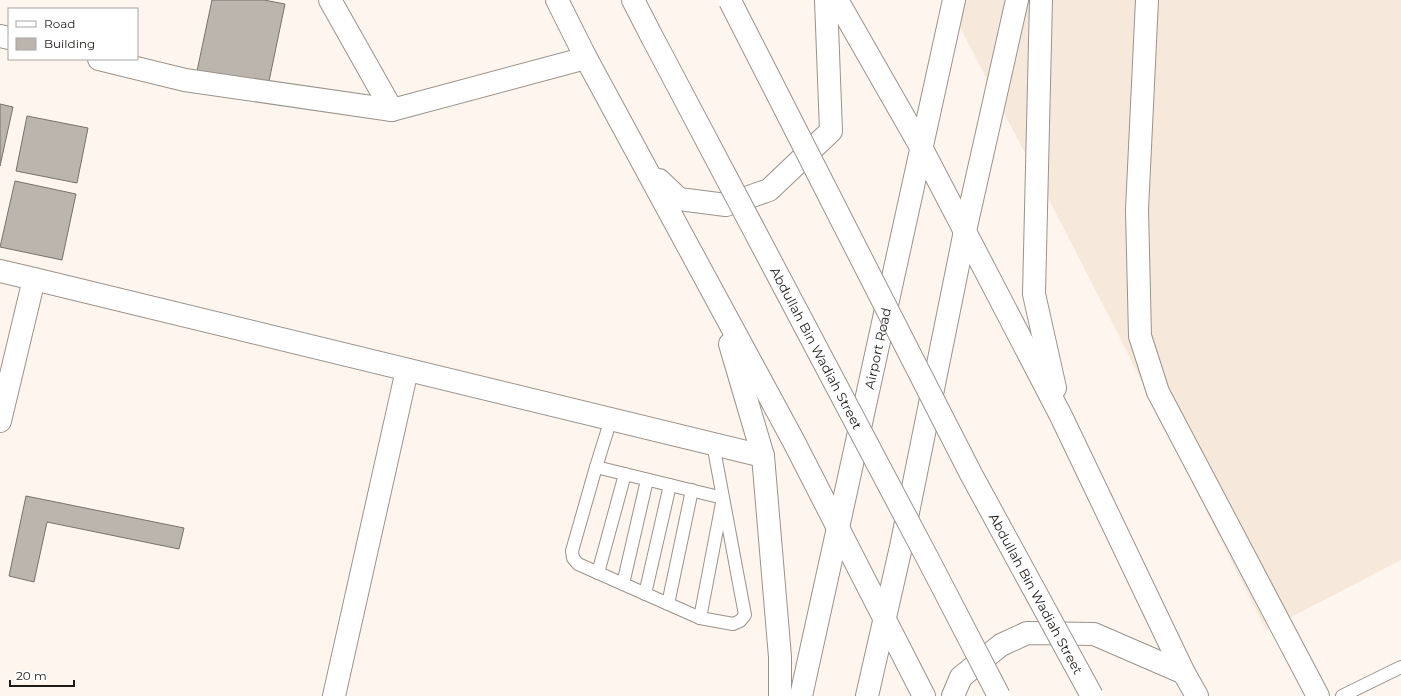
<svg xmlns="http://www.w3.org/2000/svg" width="1401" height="696" font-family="Montserrat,sans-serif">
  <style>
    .built { fill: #f6e8db }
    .building { fill: #bcb5ae; stroke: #78726c }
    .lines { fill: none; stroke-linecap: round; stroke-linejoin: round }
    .lane-casing { stroke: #9a938c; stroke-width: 14 }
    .street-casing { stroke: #9a938c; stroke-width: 24 }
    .secondary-casing { stroke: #9a938c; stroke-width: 24 }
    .highway-casing { stroke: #9a938c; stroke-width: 24 }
    .lane { stroke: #fff; stroke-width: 12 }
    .street { stroke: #fff; stroke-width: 22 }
    .secondary { stroke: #fff; stroke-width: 22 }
    .highway { stroke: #fff; stroke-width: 22 }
    .highway-bridge-casing { stroke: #9a938c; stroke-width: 24; stroke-linecap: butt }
    .highway-bridge { stroke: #fff; stroke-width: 22 }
    .labels { text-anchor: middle; stroke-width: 3; stroke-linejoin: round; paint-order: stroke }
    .street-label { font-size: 13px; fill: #1e1b19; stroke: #fff }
  </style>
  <rect width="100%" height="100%" fill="#fdf5ee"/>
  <path class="built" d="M946 0H1401V560L1266 630 1114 326Z"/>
  <g class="building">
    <path d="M212 0H264L285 4 268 86 197 71Z"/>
    <path d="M0 104 13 107 0 166Z"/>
    <path d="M27 116 88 128 77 183 16 171Z"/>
    <path d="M15 181 76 194 62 260 0 247Z"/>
    <path d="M26 496 184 528 179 549 47 522 34 582 9 576Z"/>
  </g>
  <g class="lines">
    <defs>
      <g id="lane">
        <path d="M611 419 596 467 572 551 573 558 578 564 700 618 733 624 740 621 745 615 713 444"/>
        <path d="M596 467 723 498 700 618"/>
        <path d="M598 573 625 474"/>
        <path d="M623 584 647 480"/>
        <path d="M645 594 670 485"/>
        <path d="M668 604 692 490"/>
        <path d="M1342 696 1401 667"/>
      </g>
      <g id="street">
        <path d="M330 0 392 110"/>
        <path d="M1147 0 1137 210 1140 336 1158 392 1318 696"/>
        <path d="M0 36 9 38"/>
        <path d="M99 59 185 80 392 110 586 58"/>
        <path d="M0 271 34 279 0 421"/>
        <path d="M34 279 763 456"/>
        <path d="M334 696 407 370"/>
      </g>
      <g id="secondary">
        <path d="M557 0 586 58 793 440 924 696"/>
        <path d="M837 0 921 147 1061 416 1184 673 1197 696"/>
        <path d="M1041 0 1034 294 1055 388"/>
        <path d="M659 180 679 199 726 205 769 190 831 131 826 0"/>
        <path d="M730 344 763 456 780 657V696"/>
        <path id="s1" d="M801 696 954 0"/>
        <path d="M867 696 901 547 965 231 1017 0"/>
        <path d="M953 696 961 677 1001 645 1027 633 1094 634 1184 673"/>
      </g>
      <path id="highway" d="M633 0 651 35"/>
    </defs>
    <use href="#lane" class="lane-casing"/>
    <use href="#street" class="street-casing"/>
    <use href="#secondary" class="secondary-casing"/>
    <use href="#highway" class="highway-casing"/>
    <use href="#lane" class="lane"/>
    <use href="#street" class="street"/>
    <use href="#secondary" class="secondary"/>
    <use href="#highway" class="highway"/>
    <defs>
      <g id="highway-bridge">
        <path id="s2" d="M730 1 971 474 1092 696"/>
        <path id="s3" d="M651 35 929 561 999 696"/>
      </g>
    </defs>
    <use href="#highway-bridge" class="highway-bridge-casing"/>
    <use href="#highway-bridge" class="highway-bridge"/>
  </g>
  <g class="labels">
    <g class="street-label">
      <text dy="5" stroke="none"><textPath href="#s3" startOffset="354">Abdullah Bin Wadiah Street</textPath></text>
      <text dy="5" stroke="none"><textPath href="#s1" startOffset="356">Airport Road</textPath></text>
      <text dy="5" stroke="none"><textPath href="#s2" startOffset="667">Abdullah Bin Wadiah Street</textPath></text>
    </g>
  </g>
  <rect x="8" y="8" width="130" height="52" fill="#ffffff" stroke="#a5a4a3"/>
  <rect x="16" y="21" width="20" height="6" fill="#ffffff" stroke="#a5a4a3"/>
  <text x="44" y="28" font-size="12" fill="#1e1b19">Road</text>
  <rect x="16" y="38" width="20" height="12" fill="#bcb5ae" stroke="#a5a4a3"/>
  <text x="44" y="48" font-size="12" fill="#1e1b19">Building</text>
  <path d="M10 680v6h64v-6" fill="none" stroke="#1e1b19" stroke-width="2"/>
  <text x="16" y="680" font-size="12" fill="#1e1b19" stroke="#ffffff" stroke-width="3" paint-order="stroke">20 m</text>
</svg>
